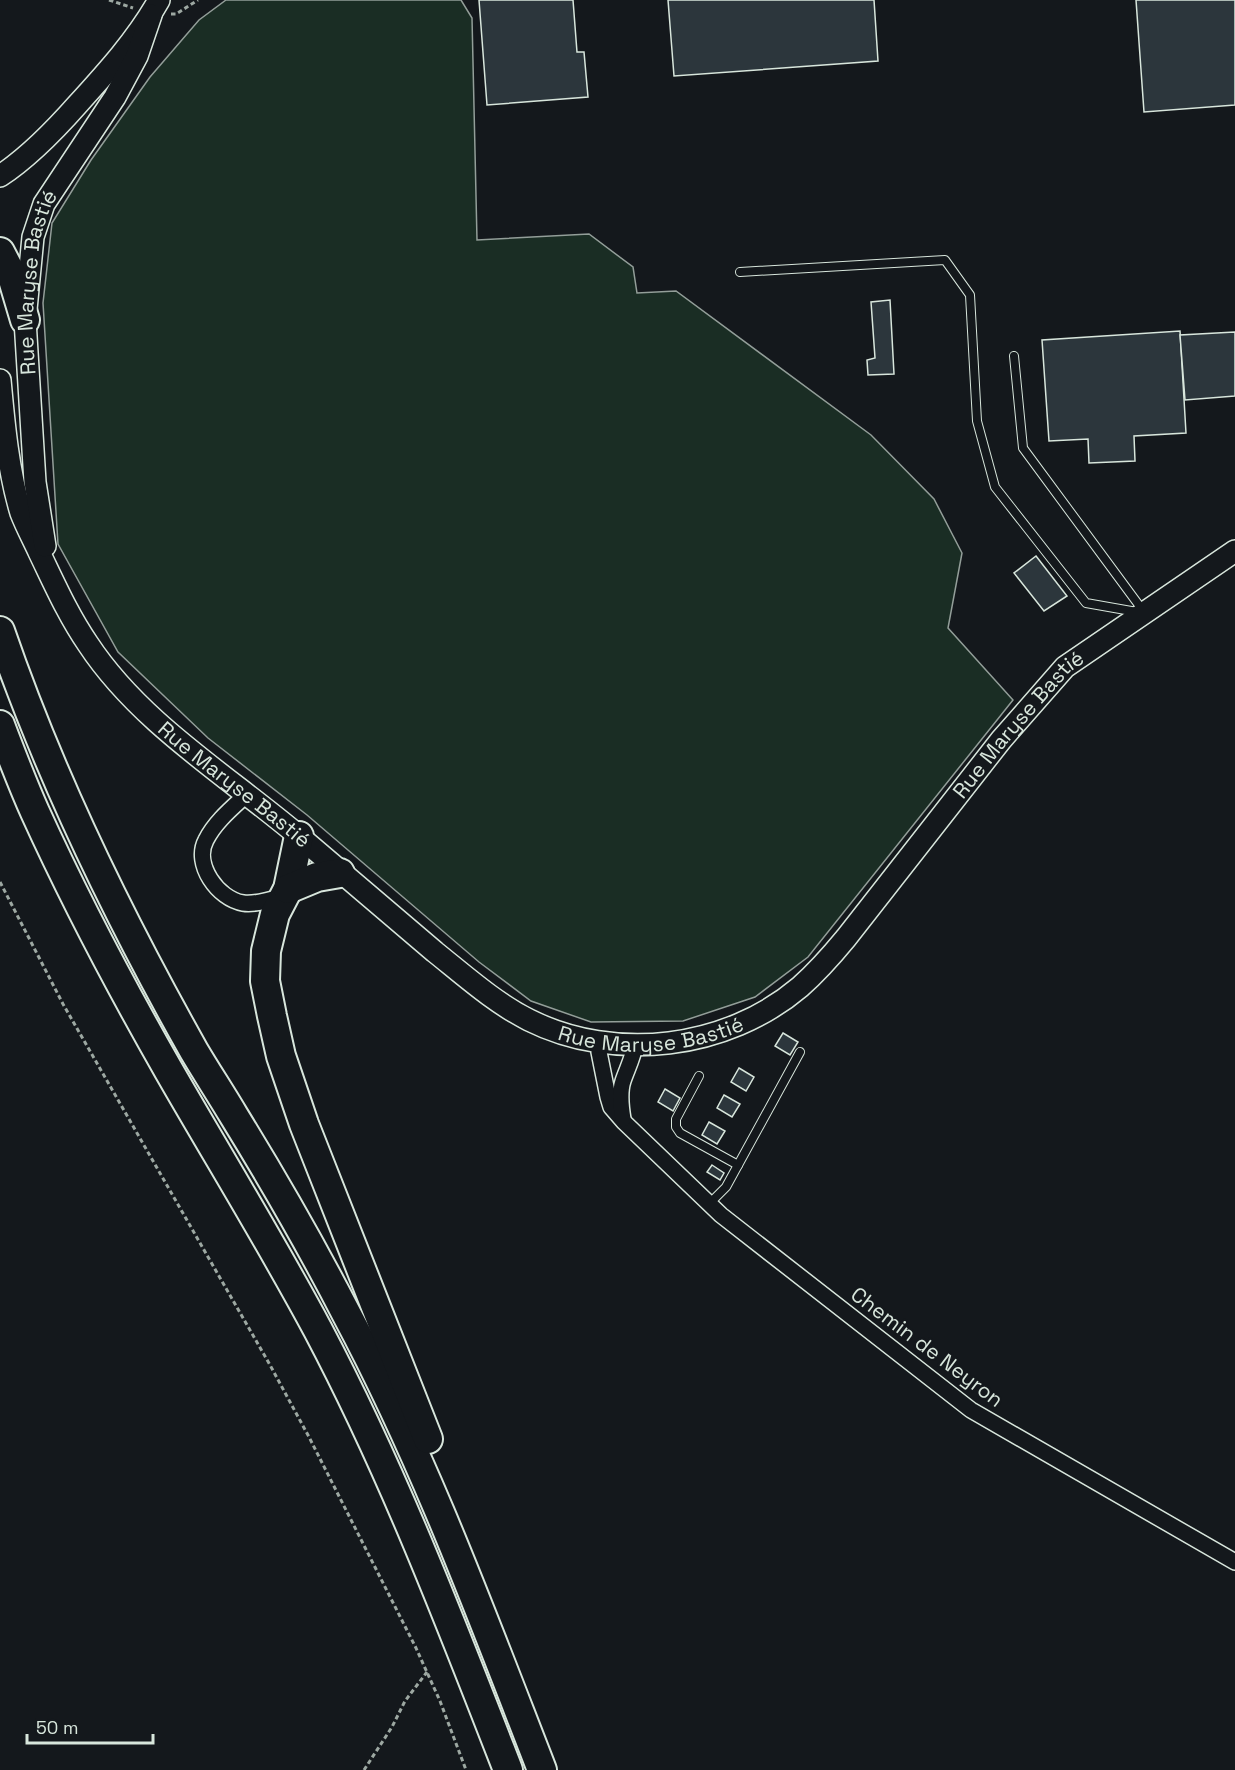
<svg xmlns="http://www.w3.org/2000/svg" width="1235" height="1770" font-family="'Space Grotesk',sans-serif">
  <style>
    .green { fill: #1a2d24; stroke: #939e99; stroke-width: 1.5 }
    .building { fill: #2c363c; stroke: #d8e6dc; stroke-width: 1.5 }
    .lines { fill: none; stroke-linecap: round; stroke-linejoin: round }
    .lane-casing { stroke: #d8e6dc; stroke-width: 10 }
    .street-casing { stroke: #d8e6dc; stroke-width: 18 }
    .secondary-casing { stroke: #d8e6dc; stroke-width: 24 }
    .highway-casing { stroke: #d8e6dc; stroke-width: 32 }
    .path { stroke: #9da8a2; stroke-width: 3; stroke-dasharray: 4.5 3; stroke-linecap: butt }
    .lane { stroke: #14181c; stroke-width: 8 }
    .street { stroke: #14181c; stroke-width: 15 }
    .secondary { stroke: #14181c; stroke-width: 21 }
    .highway { stroke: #14181c; stroke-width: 28 }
    .labels { text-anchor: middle; stroke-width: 4.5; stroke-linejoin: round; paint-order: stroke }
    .street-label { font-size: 21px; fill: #d8e6dc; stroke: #14181c }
  </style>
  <rect width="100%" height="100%" fill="#14181c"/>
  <path class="green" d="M226 0H461L472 18 477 240 589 234 633 267 637 293 676 291 871 435 934 499 962 553 948 628 1013 700 808 957 755 997 683 1021 591 1022 531 1001 479 962 307 815 208 738 118 652 58 544 43 303 52 223 91 160 150 77 199 20Z"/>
  <g class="building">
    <path d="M479 0H573L577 52H584L588 97 487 105Z"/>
    <path d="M668 0H874L878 61 674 76Z"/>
    <path d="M1136 0H1235V105L1144 112Z"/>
    <path d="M890 300 894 374 868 375 867 360 875 358 871 302Z"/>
    <path d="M1180 331 1186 433 1134 436 1135 461 1089 463 1088 439 1049 441 1042 340Z"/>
    <path d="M1235 332V396L1185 400 1180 335Z"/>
    <path d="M1036 556 1067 596 1044 611 1014 573Z"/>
    <path d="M783 1033 798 1042 790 1055 775 1046Z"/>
    <path d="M739 1068 754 1077 746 1091 731 1082Z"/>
    <path d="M665 1089 680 1098 673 1111 658 1102Z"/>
    <path d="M724 1095 740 1104 732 1117 717 1108Z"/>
    <path d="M709 1122 725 1131 717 1144 702 1135Z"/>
    <path d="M712 1165 724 1173 720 1180 707 1172Z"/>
  </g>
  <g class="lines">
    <defs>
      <g id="lane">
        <path d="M740 272 945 260 970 295 977 421 995 487 1086 603 1137 612"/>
        <path d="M1014 356 1023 448 1144 612"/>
        <path d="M699 1076 676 1119V1127L680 1133 738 1165"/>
        <path d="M709 1204 726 1187 800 1052"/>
      </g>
      <g id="street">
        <path d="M246 795C232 808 215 822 206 840 193 864 218 899 243 903 256 905 272 899 284 896"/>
        <path d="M601 1042 599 1052 608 1097 611 1107 624 1122 721 1215 971 1410 1235 1562"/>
        <path d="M623 1119C621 1107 619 1093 623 1081 627 1069 633 1058 635 1045"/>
      </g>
      <g id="secondary">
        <path d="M0 176C29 157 54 131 77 105 107 72 137 39 159 0"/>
        <path id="s1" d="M0 380C4 424 8 470 21 513 26 526 33 539 39 552 54 583 68 615 88 644 140 723 228 776 300 837 345 875 390 914 435 952 465 976 495 1003 529 1020 615 1063 727 1049 800 987 817 972 832 955 846 938L1001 740 1065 667 1235 551"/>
        <path id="s2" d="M45 546 35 482 25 320 33 237 44 204 115 97 137 56 151 15"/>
      </g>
      <g id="highway">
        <path d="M0 252 11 273 25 320"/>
        <path d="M0 631C50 777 118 916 194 1051 207 1073 221 1094 234 1116 274 1181 312 1247 347 1315 425 1461 482 1616 542 1770"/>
        <path d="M0 725C11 754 22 783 35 812 75 900 121 987 169 1071 219 1158 271 1242 318 1330 393 1472 450 1621 508 1770"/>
        <path d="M299 836 288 889 275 914 266 951 265 981 272 1016 281 1056 304 1124 428 1439"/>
        <path d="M288 889 317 877 340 873"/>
      </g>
    </defs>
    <use href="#lane" class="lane-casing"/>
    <use href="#street" class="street-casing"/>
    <use href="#secondary" class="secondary-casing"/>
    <use href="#highway" class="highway-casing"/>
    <g class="path">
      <path d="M109 0 133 8"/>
      <path d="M171 14H176L198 0"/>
      <path d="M0 882 63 1004 270 1365 309 1437 416 1648 440 1701 466 1770"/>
      <path d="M364 1770 392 1727 405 1701 427 1672"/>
    </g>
    <use href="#lane" class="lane"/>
    <use href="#street" class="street"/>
    <use href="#secondary" class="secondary"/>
    <use href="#highway" class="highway"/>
  </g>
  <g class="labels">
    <g class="street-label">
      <text dy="7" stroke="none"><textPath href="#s2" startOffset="266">Rue Maryse Bastié</textPath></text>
      <text dy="7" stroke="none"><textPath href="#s1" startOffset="1494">Rue Maryse Bastié</textPath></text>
      <text dy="7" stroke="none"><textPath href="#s1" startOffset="486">Rue Maryse Bastié</textPath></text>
      <text dy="7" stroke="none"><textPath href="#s1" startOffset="990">Rue Maryse Bastié</textPath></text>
      <text transform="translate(927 1347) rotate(37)" y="7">Chemin de Neyron</text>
    </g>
  </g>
  <path d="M27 1734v9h126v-9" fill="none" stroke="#d8e6dc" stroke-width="3"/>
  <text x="36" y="1734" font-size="18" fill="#d8e6dc" stroke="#14181c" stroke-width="4.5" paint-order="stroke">50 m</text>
</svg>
